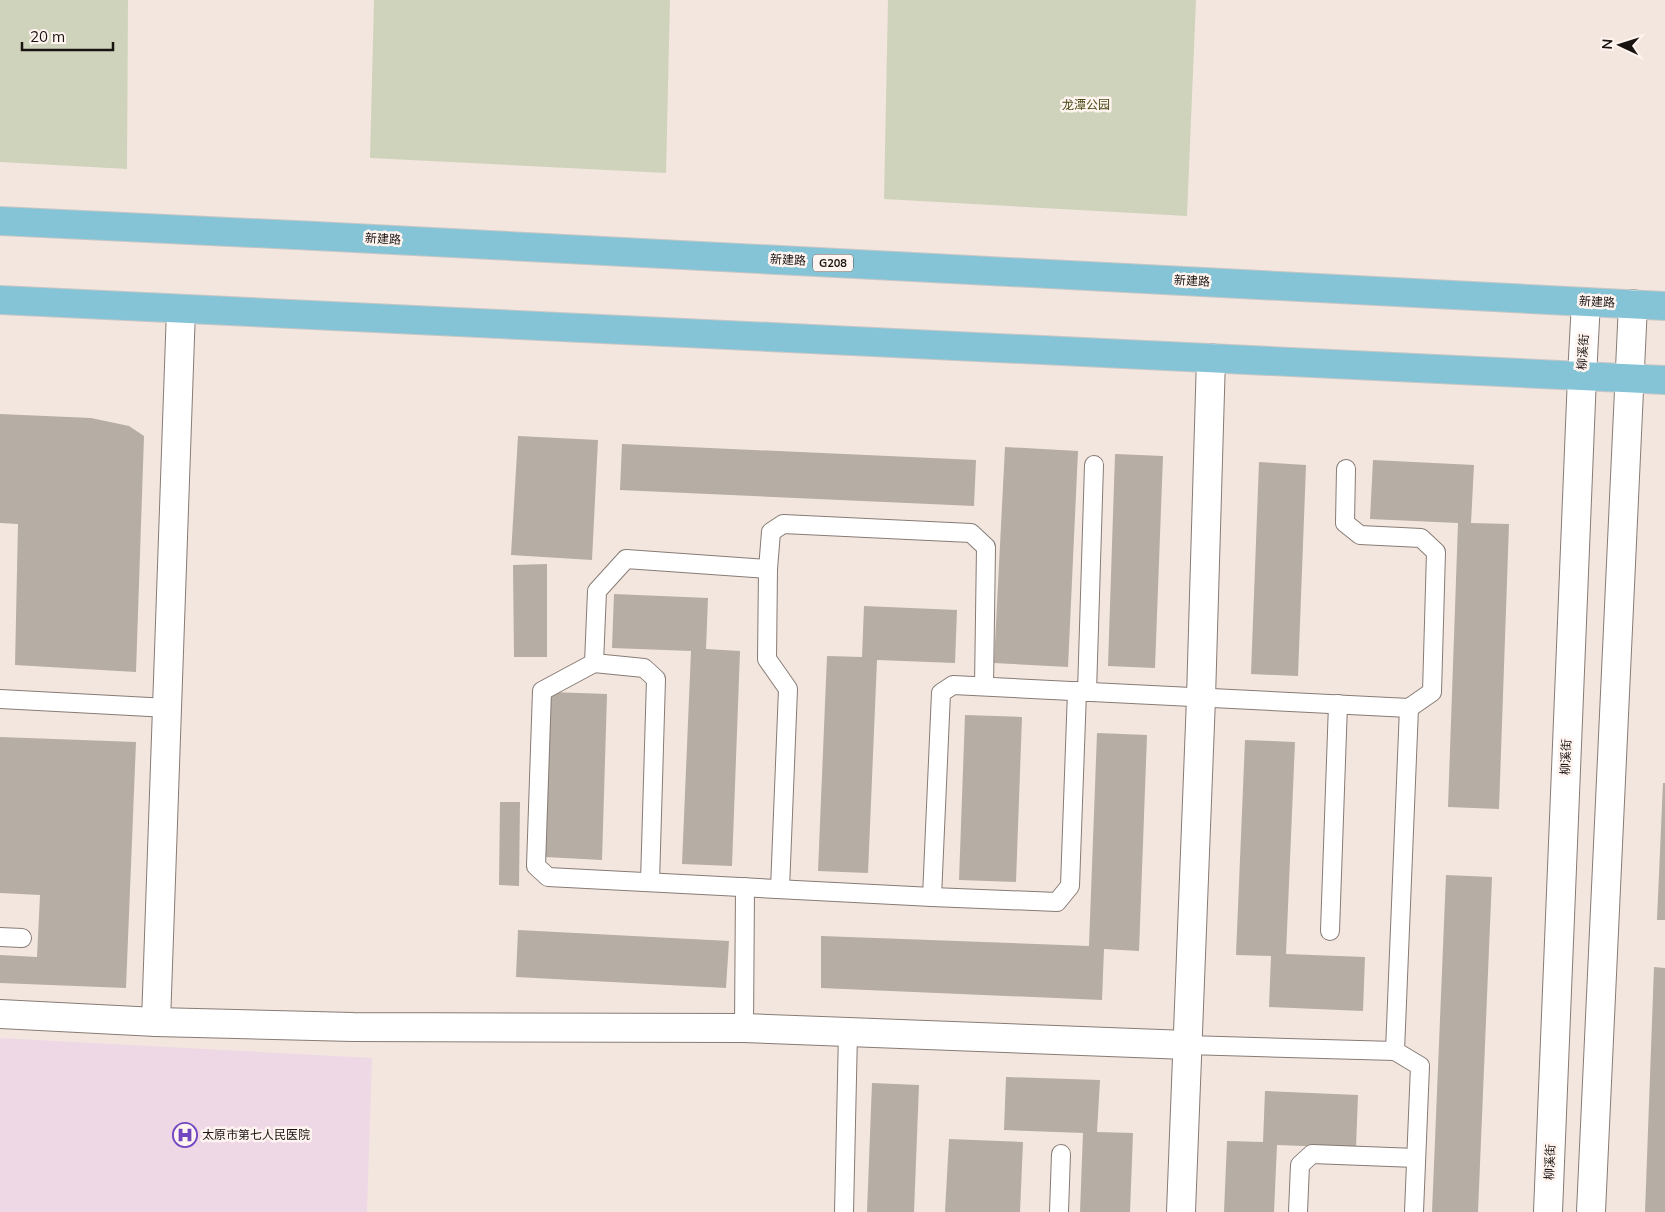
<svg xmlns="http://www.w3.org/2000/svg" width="1665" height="1212" font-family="Mulish,'Noto Sans SC',sans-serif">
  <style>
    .medical { fill: #eed8e6 }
    .green { fill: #d0d3bb }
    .building { fill: #b6ada4 }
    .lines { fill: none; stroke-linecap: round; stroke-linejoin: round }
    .service-casing { stroke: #877b75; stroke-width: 20 }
    .minor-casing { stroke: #877b75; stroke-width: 30 }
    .tertiary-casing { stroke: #877b75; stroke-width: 30 }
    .primary-casing { stroke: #c8c7c6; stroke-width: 30 }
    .service { stroke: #fff; stroke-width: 18 }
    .minor { stroke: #fff; stroke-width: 28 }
    .tertiary { stroke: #fff; stroke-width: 28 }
    .primary { stroke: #85c4d6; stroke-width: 28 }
    .labels { text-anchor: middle; stroke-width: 5; stroke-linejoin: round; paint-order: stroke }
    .shield { fill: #fff4ef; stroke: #5e5754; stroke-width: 1 }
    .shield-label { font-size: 11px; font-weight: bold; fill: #191412 }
    .park-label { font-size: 12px; fill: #494c17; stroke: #fff4ef }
    .street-label { font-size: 12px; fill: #191412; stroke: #fff4ef }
    .poi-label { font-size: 12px; fill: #191412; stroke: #fff4ef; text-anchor: start }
  </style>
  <rect width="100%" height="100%" fill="#f3e6df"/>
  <path class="medical" d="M0 1038 372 1058 367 1212H0Z"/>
  <g class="green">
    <path d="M0 0H128L127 169 0 162Z"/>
    <path d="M374 0H670L666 173 370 158Z"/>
    <path d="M888 0H1196L1187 216 884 199Z"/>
  </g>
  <g class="building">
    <path d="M0 414 91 418 129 426 144 436 136 672 15 665 18 524 0 523Z"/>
    <path d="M518 436 598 440 592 560 511 555Z"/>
    <path d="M622 444 976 460 974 506 620 490Z"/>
    <path d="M1005 447 1078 451 1068 667 994 663Z"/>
    <path d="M1115 454 1163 456 1155 668 1108 666Z"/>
    <path d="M1373 460 1474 465 1471 523 1509 524 1499 809 1448 807 1458 523 1370 519Z"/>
    <path d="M1259 462 1306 465 1298 676 1251 674Z"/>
    <path d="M547 564V657H514L513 565Z"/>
    <path d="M614 594 708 598 706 649 740 651 732 866 682 864 691 651 612 648Z"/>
    <path d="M864 606 957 610 955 663 877 660 868 873 818 871 827 656 862 657Z"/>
    <path d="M551 692 607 694 602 860 545 857Z"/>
    <path d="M965 715 1022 717 1016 882 959 880Z"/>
    <path d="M1097 733 1147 735 1139 951 1104 949 1102 1000 821 988V936L1089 946Z"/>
    <path d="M0 737 136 742 126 988 0 983V955L37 957 40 895 0 893Z"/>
    <path d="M1245 740 1295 742 1286 954 1365 957 1363 1011 1269 1007 1271 956 1236 955Z"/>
    <path d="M1663 783H1665V920H1657Z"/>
    <path d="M500 802H520L519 886 499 885Z"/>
    <path d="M1446 875 1492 877 1478 1212H1432Z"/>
    <path d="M518 930 729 941 726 988 516 977Z"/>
    <path d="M1654 967 1665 968V1212H1645Z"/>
    <path d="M1006 1077 1100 1080 1097 1132 1133 1133 1130 1212H1080L1083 1133 1004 1130Z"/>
    <path d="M872 1083 919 1085 914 1212H867Z"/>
    <path d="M1265 1091 1358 1095 1356 1148 1277 1145 1274 1212H1224L1227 1141 1263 1142Z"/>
    <path d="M949 1139 1023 1142 1020 1212H945Z"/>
  </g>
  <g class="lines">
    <defs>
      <g id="service">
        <path d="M768 569 626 559 597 591 594 663 542 691 536 866 548 877 932 897 1057 902 1070 886 1077 691"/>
        <path d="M594 663 644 668 656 679 650 882"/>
        <path d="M1087 692 1094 465"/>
        <path d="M0 699 168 708"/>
        <path d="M1409 708 1395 1051 1420 1066 1414 1212"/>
        <path d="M780 889 788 689 767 659 768 569 771 532 783 524 971 533 986 547 984 686"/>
        <path d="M932 897 941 693 953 685 1409 708 1432 692 1436 552 1421 538 1360 535 1345 523 1346 469"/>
        <path d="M1330 931 1338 704"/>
        <path d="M0 937 22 938"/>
        <path d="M744 1028 745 887"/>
        <path d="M1187 1045 1395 1051"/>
        <path d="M844 1212 848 1033"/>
        <path d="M1059 1212 1061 1154"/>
        <path d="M1298 1212 1300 1165 1312 1154 1416 1158"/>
      </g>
      <g id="minor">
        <path d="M0 1014 156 1022 353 1027 744 1028 1187 1045"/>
        <path d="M156 1022 181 309"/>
        <path d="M1181 1212 1201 698 1211 358"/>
      </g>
      <g id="tertiary">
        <path d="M1548 1212 1582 376 1586 302"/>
        <path d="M1591 1212 1633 304"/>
      </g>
      <g id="primary">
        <path d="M0 221 316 236 1665 306"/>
        <path d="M0 300 1665 380"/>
      </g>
    </defs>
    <use href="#service" class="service-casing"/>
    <use href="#minor" class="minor-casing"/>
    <use href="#tertiary" class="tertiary-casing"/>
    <use href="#primary" class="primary-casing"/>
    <use href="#service" class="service"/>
    <use href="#minor" class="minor"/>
    <use href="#tertiary" class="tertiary"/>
    <use href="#primary" class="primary"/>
  </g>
  <defs>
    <symbol id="hospital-ring" viewBox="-11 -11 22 22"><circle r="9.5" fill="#fff4ef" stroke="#7047c0" stroke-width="1.5"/><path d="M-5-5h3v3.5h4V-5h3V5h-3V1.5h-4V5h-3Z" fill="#7047c0"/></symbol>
  </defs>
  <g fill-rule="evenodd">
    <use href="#hospital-ring" x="171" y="1121" width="28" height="28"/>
  </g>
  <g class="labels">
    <rect class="shield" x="813" y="254.5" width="40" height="17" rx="4"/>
    <g class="shield-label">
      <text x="833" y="267">G208</text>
    </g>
    <g class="park-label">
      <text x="1086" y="109">龙潭公园</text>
    </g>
    <g class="street-label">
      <text transform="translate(383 239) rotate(3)" y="4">新建路</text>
      <text transform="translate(788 260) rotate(3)" y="4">新建路</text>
      <text transform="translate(1192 281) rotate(3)" y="4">新建路</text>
      <text transform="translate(1597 302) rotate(3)" y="4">新建路</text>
      <text transform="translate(1583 352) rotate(-86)" y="4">柳溪街</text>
      <text transform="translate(1566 757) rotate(-88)" y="4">柳溪街</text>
      <text transform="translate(1550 1162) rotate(-88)" y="4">柳溪街</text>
    </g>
    <g class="poi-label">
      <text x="202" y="1139">太原市第七人民医院</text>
    </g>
  </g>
  <g transform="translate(1620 45) rotate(274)" stroke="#fff4ef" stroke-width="4" paint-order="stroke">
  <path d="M0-4L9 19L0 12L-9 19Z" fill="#191412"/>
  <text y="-8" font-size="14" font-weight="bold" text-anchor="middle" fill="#191412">N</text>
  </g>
  <path d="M22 42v8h91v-8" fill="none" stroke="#191412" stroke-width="2.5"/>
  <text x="30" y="42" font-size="15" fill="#191412" stroke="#fff4ef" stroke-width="4" paint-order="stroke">20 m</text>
</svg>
